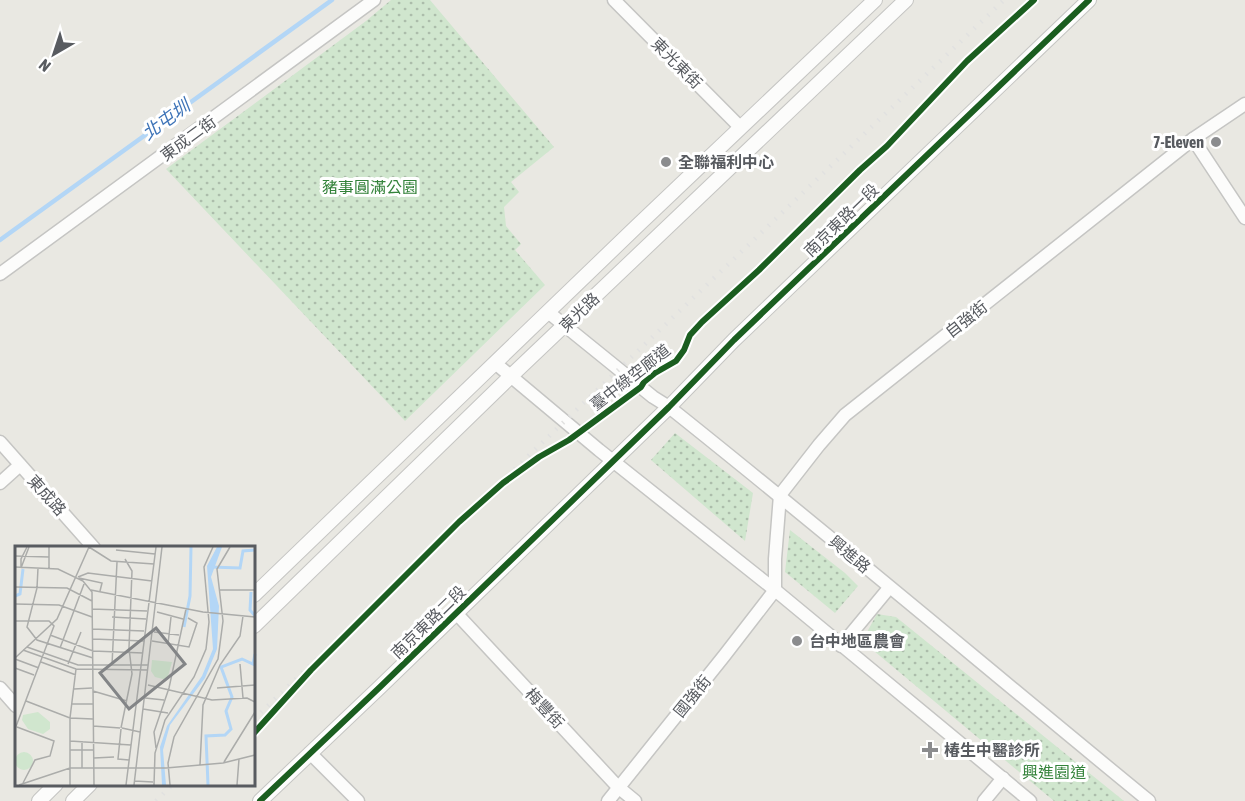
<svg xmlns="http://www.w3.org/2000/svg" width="1245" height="801" font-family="'Asap Condensed','Noto Sans TC',sans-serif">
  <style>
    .park { fill: url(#park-dots) }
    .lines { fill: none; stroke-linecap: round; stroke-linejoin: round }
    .stream { stroke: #b3d6f6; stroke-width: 4.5 }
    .minor-casing { stroke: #c5c5c3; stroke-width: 15 }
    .tertiary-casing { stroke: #c5c5c3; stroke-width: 16 }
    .minor { stroke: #fcfcfb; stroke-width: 12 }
    .tertiary { stroke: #fcfcfb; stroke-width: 14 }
    .rail { stroke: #e1e1e0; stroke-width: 4.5; stroke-dasharray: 1.5 8; stroke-linecap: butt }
    .cycleway-casing { stroke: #fff; stroke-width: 10 }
    .cycleway { stroke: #1b5e20; stroke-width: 6 }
    .poi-dot { fill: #8b8c8e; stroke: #fff; stroke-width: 2 }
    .labels { text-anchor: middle; stroke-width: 6; stroke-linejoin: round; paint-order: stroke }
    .street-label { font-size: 16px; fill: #585b60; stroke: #fff }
    .poi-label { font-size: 16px; font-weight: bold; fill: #585b60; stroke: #fff; text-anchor: start }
    .park-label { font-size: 16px; fill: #34833b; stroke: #fff }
    .water-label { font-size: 18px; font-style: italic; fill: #3e74b8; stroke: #fff }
    .inset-river { fill: none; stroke: #b3d6f6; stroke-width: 3 }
    .inset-road { fill: none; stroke: #abacaa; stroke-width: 1.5 }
    .view { fill: #838587; fill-opacity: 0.15; stroke: #838587; stroke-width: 3 }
    .inset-edge { fill: none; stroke: #585b60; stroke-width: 3 }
  </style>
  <defs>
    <pattern id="park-dots" width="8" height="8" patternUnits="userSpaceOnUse" patternTransform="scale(1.5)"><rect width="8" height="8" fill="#d0e6ce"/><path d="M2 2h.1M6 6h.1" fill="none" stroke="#acbdab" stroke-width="1.8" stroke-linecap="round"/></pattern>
  </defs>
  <rect width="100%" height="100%" fill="#e9e8e2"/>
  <g class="park">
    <path d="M391 0H430L554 147 511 182 519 192 504 207 506 226 521 244 515 250 545 285 405 421 166 169 366 21Z"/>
    <path d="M675 433 753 493 745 541 651 460Z"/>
    <path d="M790 530 845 573 858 586 835 613 785 572Z"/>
    <path d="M877 614 896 617 1124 801H1054L862 641Z"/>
  </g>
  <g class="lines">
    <path class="stream" d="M0 240 332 0"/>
    <defs>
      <g id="minor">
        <path d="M614 0 740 127"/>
        <path d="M1193 139 1245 218"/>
        <path d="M0 274 374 0"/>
        <path d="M548 312 653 397 669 407C831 536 989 670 1149 801"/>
        <path d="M495 363 599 450 775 590 1030 801"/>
        <path d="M0 442 94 548"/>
        <path d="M0 483 20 465"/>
        <path d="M456 613 618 787 635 801"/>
        <path d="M841 646 889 588"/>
        <path d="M0 688 16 706"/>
        <path d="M310 753 358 801"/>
        <path d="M608 801 724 656 775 590V559L780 495 819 445 845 415 1193 139 1245 104"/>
        <path d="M984 801 1003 778"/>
      </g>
      <g id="tertiary">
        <path d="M254 595 635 228 875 0"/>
        <path d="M254 626 511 376 906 0"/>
        <path d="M39 801 56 784"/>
        <path d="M73 801 90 784"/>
        <path d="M260 801 380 687 669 407 734 340 1089 0"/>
      </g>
    </defs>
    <use href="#minor" class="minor-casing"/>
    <use href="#tertiary" class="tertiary-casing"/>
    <use href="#minor" class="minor"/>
    <use href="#tertiary" class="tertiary"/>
    <g class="rail">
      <path d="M254 719 1004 0"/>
      <path d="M156 801 173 784"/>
    </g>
    <defs>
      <g id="cycleway">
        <path d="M254 733 311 670 459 522 503 483 539 457 569 440 641 387 644 382 655 373 676 361 684 350 690 335 702 322 759 270 860 170 887 146 967 61 1034 0"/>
        <path d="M260 801 380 687 669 407 734 340 1089 0"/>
      </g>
    </defs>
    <use href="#cycleway" class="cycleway-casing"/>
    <use href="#cycleway" class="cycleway"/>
  </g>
  <g class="poi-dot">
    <circle cx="1216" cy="142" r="6"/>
    <circle cx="666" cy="162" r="6"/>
    <circle cx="797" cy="641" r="6"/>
    <path d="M927 741h6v6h6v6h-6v6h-6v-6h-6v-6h6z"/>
  </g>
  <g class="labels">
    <g class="street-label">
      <text transform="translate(677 63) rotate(45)" y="6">東光東街</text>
      <text transform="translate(188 138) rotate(-36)" y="6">東成二街</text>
      <text transform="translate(841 220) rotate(-44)" y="6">南京東路一段</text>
      <text transform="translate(579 312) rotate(-44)" y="6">東光路</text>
      <text transform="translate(966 319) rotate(-38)" y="6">自強街</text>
      <text transform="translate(630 377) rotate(-38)" y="6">臺中綠空廊道</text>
      <text transform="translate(47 495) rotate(48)" y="6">東成路</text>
      <text transform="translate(850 554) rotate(40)" y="6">興進路</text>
      <text transform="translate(428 622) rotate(-44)" y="6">南京東路二段</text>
      <text transform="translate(692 696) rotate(-51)" y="6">國強街</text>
      <text transform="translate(545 708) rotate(47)" y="6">梅豐街</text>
    </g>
    <g class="poi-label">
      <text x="1204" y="148" text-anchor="end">7-Eleven</text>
      <text x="678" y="168">全聯福利中心</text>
      <text x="809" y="647">台中地區農會</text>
      <text x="944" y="756">椿生中醫診所</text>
    </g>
    <g class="park-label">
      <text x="370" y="193">豬事圓滿公園</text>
      <text x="1054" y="778">興進園道</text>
    </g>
    <g class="water-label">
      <text transform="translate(166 120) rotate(-36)" y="6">北屯圳</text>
    </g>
  </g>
  <g transform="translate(15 546)">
    <rect width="240" height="240" fill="#e9e8e2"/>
    <path d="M23 166 35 176V183L28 188 13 183 7 174 8 169ZM0 215a9 9 0 1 1 18 0a9 9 0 1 1-18 0Z" fill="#d0e6ce"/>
    <path d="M137 114 157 116 152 134 140 131 136 125Z" fill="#d0e6ce"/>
    <path d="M202 1H207L196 31 204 60 202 103 190 132 155 179 148 204 151 239H147L145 201 152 180 187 130 198 103 192 20Z" fill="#b3d6f6"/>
    <path class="inset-river" d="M195 21 225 22 228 5 240 4M236 46 235 64 240 70M0 50 5 48 8 23M169 81 175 50 176 1M193 239 191 190 210 189 216 183 211 165 217 151 206 121 227 113 238 118 240 108"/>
    <path class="inset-road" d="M12 1 6 13V22L14 1M74 1 96 15 139 18M101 4 140 8M0 10 34 11M0 21 43 23 68 35 77 46 79 239M23 22 22 42 12 81 22 94 78 112M34 22V1M63 31 73 27 137 35M64 32 87 37 85 45M0 41 52 42 77 55M76 44 188 66 240 71M204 44H240M0 58 44 59 77 71M77 63 132 65M142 66 168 73M97 71 131 73M0 75H34L39 80 0 183M77 83 129 85M139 86 164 89M35 89 78 105 128 107M78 93 129 95M137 95 174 101 182 77 173 72M153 98 156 71M12 101 63 119H133M45 102 69 38M8 104 61 123 133 124M0 112 42 73 74 1M0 113 24 122M26 116 61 129M53 118 66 86M225 118 228 152M97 119 102 16M0 122 19 129M133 139 197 154 232 152 240 156M202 142 240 139M59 143 77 142M78 145 112 155M130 152 149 154M11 155 55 172 78 173M57 158H78M128 163 153 167M78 180 105 182M2 181 39 195 35 210 20 214 8 237M106 182 117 128 114 102 117 25 110 13M107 182 125 186M106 183 103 213 114 214M55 195 116 199M67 195V222M141 202 139 186 154 142 171 63M55 204H78M79 212 99 211M209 216 240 166M185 219 188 159 205 119 225 90 228 70M119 235 138 236M4 239 55 222H151L208 217 240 209M55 239V172L61 123M111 239 141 1M119 239 147 1M139 239 140 207 150 174 179 131 191 103 194 76 189 21 198 1M155 239 153 217 159 191 203 113 208 75 202 23 215 1M222 239 224 213"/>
    <path class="view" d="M141 82 170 118 114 163 85 127Z"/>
    <rect width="240" height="240" class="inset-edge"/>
  </g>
  <g transform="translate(54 54) rotate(219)" stroke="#ffffff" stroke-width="4.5" paint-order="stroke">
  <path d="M0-4.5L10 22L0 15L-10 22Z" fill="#585b60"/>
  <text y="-9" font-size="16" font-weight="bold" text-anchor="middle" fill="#585b60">N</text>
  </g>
</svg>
